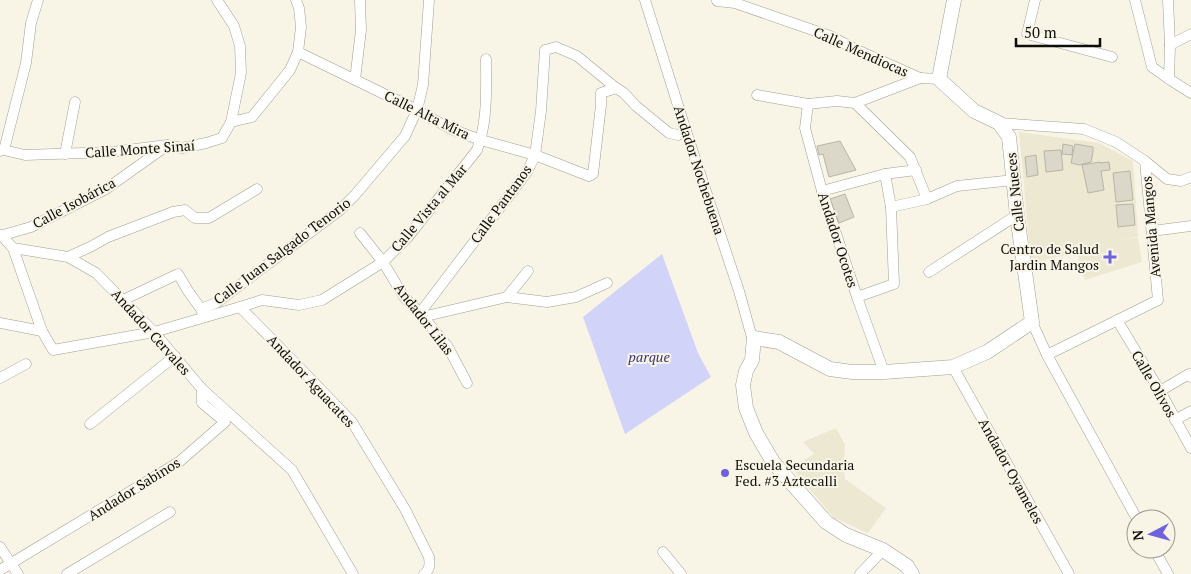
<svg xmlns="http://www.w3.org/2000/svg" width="1191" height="574" font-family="'PT Serif',serif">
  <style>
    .built { fill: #ede8d2 }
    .green { fill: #d2d3f9 }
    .building { fill: #dbd8ca; stroke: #b8b5a7 }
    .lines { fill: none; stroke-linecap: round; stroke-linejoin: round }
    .street-casing { stroke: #a29f92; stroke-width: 11 }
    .secondary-casing { stroke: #a29f92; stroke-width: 15 }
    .street { stroke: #fff; stroke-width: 10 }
    .secondary { stroke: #fff; stroke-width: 14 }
    .poi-dot { fill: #6f62dc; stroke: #f8f5e7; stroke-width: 2 }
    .labels { text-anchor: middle; stroke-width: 4; stroke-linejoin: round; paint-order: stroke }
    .street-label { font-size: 14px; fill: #0e0d09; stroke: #f8f5e7 }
    .poi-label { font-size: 14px; fill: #0e0d09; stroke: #f8f5e7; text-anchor: end }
    .park-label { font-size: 14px; font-style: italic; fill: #383273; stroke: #f8f5e7 }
  </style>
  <rect width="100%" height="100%" fill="#f8f5e7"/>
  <g class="built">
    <path d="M1019 132 1099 143 1133 161 1138 237 1120 239 1138 238 1142 262 1085 280 1077 252 1031 263Z"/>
    <path d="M836 428 845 445 844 467 845 479 886 508 868 533 834 518 792 468 814 454 803 442Z"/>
  </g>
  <path class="green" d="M662 254 698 353 711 377 625 434 583 317Z"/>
  <g class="building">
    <path d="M840 141 856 170 829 177 823 154 819 155 817 146Z"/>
    <path d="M1063 144 1073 146 1072 155 1062 154Z"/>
    <path d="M1075 144 1093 147V152L1091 162 1079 165 1071 163Z"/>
    <path d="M1061 150 1063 170 1046 172 1044 151Z"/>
    <path d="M1036 155 1038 175 1027 177 1025 157Z"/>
    <path d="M1100 162V163L1109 162 1110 170 1101 171 1104 190 1088 193 1082 165Z"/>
    <path d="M1130 171 1133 200 1116 202 1113 173Z"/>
    <path d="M845 194 854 217 839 223 830 199Z"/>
    <path d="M1133 204 1135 225 1118 227 1116 205Z"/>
  </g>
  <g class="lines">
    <defs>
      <g id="street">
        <path d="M645 0 686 131 739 291 751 334 754 338"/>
        <path d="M1035 0 1027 34 1112 57"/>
        <path d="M1135 0 1152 67 1169 79 1191 93"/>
        <path d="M1168 0 1170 45 1169 79"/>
        <path d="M717 1 735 3 830 36 855 49 920 78"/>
        <path d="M1170 45 1191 34"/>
        <path d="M298 52 417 110 451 129 481 140 535 155 589 176 593 174 601 105V93L616 88"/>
        <path d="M355 80 361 30 360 0"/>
        <path d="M757 95 808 104 837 101 855 103 920 78 939 79"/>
        <path d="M855 103 910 157 927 199"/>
        <path d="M808 104 805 128 822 191 857 297 884 372"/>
        <path d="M231 122 252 117 290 70 298 52 301 27 299 8 296 0"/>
        <path d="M999 123 1084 129 1116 142 1145 161 1167 179 1181 181 1191 177"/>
        <path d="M4 150 26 63 31 23 38 0"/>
        <path d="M0 151 4 150 25 155 112 152 167 145 182 148 206 143 222 138 231 122 241 73 240 46 234 26 217 0"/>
        <path d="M65 154 75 102"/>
        <path d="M822 191 885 174 916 170"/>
        <path d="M891 207 927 199 957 186 1014 180"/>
        <path d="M1152 231 1191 226"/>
        <path d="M360 233 383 262 404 297 420 313 448 347 467 383"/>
        <path d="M1 235 13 248 68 257 96 273 154 332 202 389 292 470 353 574"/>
        <path d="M0 236 31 227 106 189 165 147"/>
        <path d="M13 248 42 331 53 350 154 332 240 307 262 300 299 305 322 300 383 262 408 237 477 150C488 121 486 89 486 59"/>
        <path d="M68 257 92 246 108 237 173 212 185 210 195 218H209L257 189"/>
        <path d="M929 272 1017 215"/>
        <path d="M507 297 528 271"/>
        <path d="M857 297 894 284 891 207 885 174"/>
        <path d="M123 300 178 274 188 291 201 309 203 314"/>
        <path d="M240 307 303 371 352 422 405 509 429 557C430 564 430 570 424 574"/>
        <path d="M201 309 216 303 340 210 355 195 405 136 417 110 423 85 429 0"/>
        <path d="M420 313 527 172 535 155 541 111 545 50 556 47 577 56 616 88 624 93 636 106 669 133 678 135 686 131"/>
        <path d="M422 317 507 297 547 302 576 297 607 283"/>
        <path d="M1117 320 1160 391 1191 448"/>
        <path d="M1032 322 1047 355 1137 519"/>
        <path d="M0 323 42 331"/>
        <path d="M1047 355 1158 300 1145 161"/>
        <path d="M953 367 1069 574"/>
        <path d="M0 378 26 364"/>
        <path d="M1160 391 1189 374 1191 377"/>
        <path d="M1175 420 1191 411"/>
        <path d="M90 424 175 356"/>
        <path d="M0 547 18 574"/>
        <path d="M1154 549 1168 574"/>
        <path d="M663 552 681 574"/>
        <path d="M0 570 179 462 225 422 202 403V389"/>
        <path d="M67 574 170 512"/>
        <path d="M860 574 883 550"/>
      </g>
      <path id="secondary" d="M912 574 907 566 883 550 846 535 826 522 773 462 756 433 746 408 743 385 746 371 752 360 754 338 779 342 830 369 852 372H884L953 367 987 352 1032 322 1017 215 1009 137 999 123 974 111 939 79 954 0"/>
    </defs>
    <use href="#street" class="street-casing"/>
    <use href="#secondary" class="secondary-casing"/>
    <use href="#street" class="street"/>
    <use href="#secondary" class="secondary"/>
  </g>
  <g class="poi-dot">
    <path d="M1107.5 249.5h5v5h5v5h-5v5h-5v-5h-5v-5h5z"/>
    <circle cx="725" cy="473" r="5"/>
  </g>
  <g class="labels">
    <g class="street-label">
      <text transform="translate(861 52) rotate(24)" y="5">Calle Mendiocas</text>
      <text transform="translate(427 115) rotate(26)" y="5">Calle Alta Mira</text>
      <text transform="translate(140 149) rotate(-4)" y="5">Calle Monte Sinaí</text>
      <text transform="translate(699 170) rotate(72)" y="5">Andador Nochebuena</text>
      <text transform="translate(1015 192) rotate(-96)" y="5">Calle Nueces</text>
      <text transform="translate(74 203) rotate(-28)" y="5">Calle Isobárica</text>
      <text transform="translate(501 204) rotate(-54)" y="5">Calle Pantanos</text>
      <text transform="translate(429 208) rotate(-50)" y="5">Calle Vista al Mar</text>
      <text transform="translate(1151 227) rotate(-95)" y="5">Avenida Mangos</text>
      <text transform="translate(838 240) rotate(72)" y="5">Andador Ocotes</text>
      <text transform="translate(282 251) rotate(-37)" y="5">Calle Juan Salgado Tenorio</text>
      <text transform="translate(424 319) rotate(52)" y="5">Andador Lilas</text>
      <text transform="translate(151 332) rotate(48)" y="5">Andador Cervales</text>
      <text transform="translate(311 381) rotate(47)" y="5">Andador Aguacates</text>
      <text transform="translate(1154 384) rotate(60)" y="5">Calle Olivos</text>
      <text transform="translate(1011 471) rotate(61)" y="5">Andador Oyameles</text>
      <text transform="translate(134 489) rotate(-32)" y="5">Andador Sabinos</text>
    </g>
    <g class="poi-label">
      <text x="1099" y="254">Centro de Salud<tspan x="1099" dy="16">Jardin Mangos</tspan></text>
      <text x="735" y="470" text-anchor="start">Escuela Secundaria<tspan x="735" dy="16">Fed. #3 Aztecalli</tspan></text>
    </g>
    <g class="park-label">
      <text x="649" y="362">parque</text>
    </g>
  </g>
  <g transform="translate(1151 534) rotate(264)"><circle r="24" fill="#f8f5e7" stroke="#9a988e"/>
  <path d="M0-4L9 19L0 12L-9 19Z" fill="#6f62dc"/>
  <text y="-8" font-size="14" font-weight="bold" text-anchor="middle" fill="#0e0d09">N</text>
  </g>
  <path d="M1016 38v8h84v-8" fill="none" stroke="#0e0d09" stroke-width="2.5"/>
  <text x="1024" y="38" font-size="15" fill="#0e0d09" stroke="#f8f5e7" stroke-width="4" paint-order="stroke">50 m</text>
</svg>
